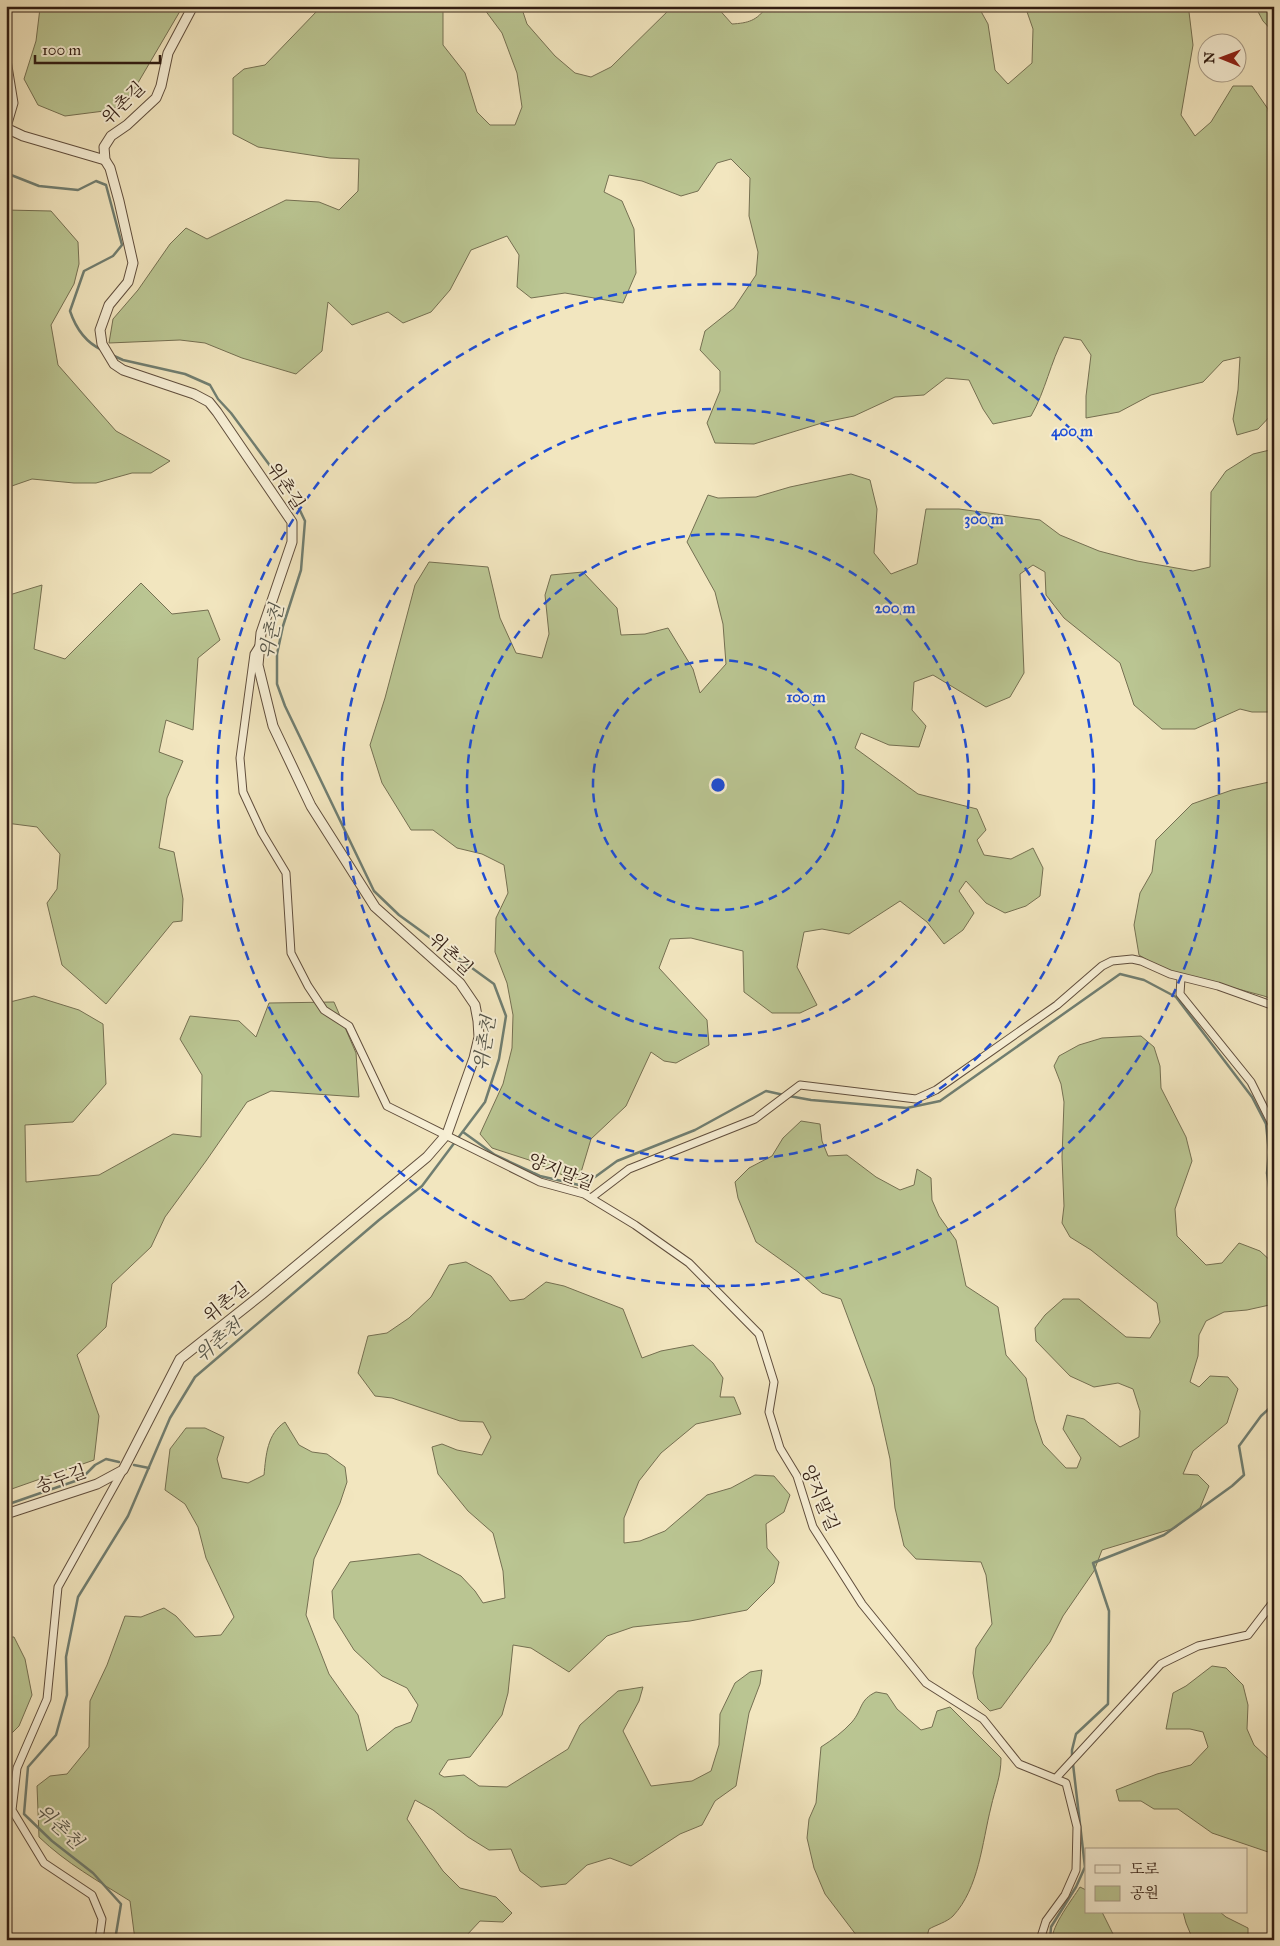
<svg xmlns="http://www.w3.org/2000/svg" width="1280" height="1946" font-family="'IM FELL Great Primer','Noto Serif KR',serif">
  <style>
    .green { fill: #bac592; stroke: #757052 }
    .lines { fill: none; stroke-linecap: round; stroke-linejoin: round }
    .stream { stroke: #707e71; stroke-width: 2.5 }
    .minor-casing { stroke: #604e3d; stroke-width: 9 }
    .tertiary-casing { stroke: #604e3d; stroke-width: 11 }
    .minor { stroke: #f7efd5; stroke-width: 7 }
    .tertiary { stroke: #f7efd5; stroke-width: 9 }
    .ring { fill: none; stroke: #1d4ed8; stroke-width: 2.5; stroke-dasharray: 9 6 }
    .labels { text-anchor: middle; stroke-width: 4; stroke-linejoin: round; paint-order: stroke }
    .street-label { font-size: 18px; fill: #301c12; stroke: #f7efd5 }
    .water-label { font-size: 19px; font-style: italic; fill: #555549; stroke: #f7efd5 }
    .centre { fill: #1d4ed8; stroke: #f7efd5; stroke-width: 2.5 }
    .ring-label { font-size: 15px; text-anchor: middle; font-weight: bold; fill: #1d4ed8; stroke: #f7efd5; stroke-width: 4; stroke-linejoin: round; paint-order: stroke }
  </style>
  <rect width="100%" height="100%" fill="#f2e6bf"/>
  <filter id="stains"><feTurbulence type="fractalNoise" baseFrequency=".004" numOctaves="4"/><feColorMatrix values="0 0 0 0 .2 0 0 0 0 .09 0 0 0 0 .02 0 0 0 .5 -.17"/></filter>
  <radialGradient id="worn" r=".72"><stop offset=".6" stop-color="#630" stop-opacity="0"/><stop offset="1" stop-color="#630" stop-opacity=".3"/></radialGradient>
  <g class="green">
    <path d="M42 6H183L132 93 112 110 65 116 38 105 24 79 36 41 40 8Z"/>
    <path d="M327 6H443V45L465 73 477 112 490 125H515L522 107 517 73 502 33 482 6H521L527 24 555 56 575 73 591 77 611 67 673 6H716L732 24C748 23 757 21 767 6H978L988 24 995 70 1008 84 1032 63 1033 29 1025 6H1180L1189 12 1193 45 1181 115 1195 136 1211 122 1233 86H1252L1268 109 1274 150V412L1258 429 1237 435 1233 419 1238 390 1240 357 1223 361 1203 382 1151 395 1119 412 1086 418V396L1091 355 1081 340 1064 337C1050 363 1046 390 1031 416L993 424 983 409 969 380 946 378 924 395 895 397 854 416 825 422 754 444 715 443 707 423 720 391V371L700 350 705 331 734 308 756 275 758 252 749 216 750 178 731 159 717 163 698 191 681 196 642 181 609 175 604 192 622 201 634 229 636 273 623 303 565 293 531 298 517 287 519 255 507 236 471 250 450 290 431 312 403 323 388 312 352 325 328 302 322 351 296 374 242 358 205 343 180 340 109 343 113 319 138 290 170 244 186 228 207 239 286 200 319 202 339 210 358 191 359 159 330 158 258 147 233 134V78L244 69 265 65 317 11Z"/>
    <path d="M1255 6H1274V33L1263 21Z"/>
    <path d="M6 210 51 211 78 242 79 264 74 284 51 325 58 365 116 431 170 461 151 473H132L96 483H74L32 479 6 488Z"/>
    <path d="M1274 449V712H1252L1240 709 1195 729H1162L1134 705 1120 663 1064 618 1046 595 1045 572 1033 565 1020 574 1024 673 1010 697 986 707 933 675 914 682 912 710 926 726 919 747 889 745 861 733 855 748 918 794 977 809 986 830 977 840 984 855 1011 859 1033 848 1043 868 1040 896 1026 906 1005 913 986 903 966 881 959 891 974 913 963 930 944 944 927 922 900 901 849 934 822 929 804 932 797 967 817 1005 800 1013H772L744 992 743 951 691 938 670 939 659 968 707 1020 709 1045 676 1063 664 1061 651 1052 626 1106 591 1139 579 1179 567 1177 529 1160 492 1148 480 1134 503 1084 512 1048 513 1015 507 983 495 952 496 918 508 893 504 865 482 854 457 848 433 830H411L382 783 370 745 385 698 415 585 429 562 488 567 500 618 516 653 542 658 549 634 545 595 551 575 583 572 617 608 621 635 645 634 668 628 693 669 700 693 726 664 723 624 715 592 687 542 708 495 718 498 756 497 790 487 851 474 870 480 877 509 874 553 891 574 917 564 926 509H959L1040 520 1060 535 1099 551 1137 561 1193 571 1210 567 1211 492 1226 471 1253 454Z"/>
    <path d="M141 583 172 614 208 610 220 640 198 658 193 730 166 720 159 752 183 761 167 798 159 848 174 852 183 899 182 921 173 922 106 1004 62 965 47 903 57 889 60 854 37 827 6 823V596L42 585 34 649 65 659Z"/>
    <path d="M1274 781V1000L1264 996 1197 978 1167 972 1139 955 1134 925 1140 893 1152 872 1156 840 1192 804 1232 790Z"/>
    <path d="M34 996 79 1010 103 1024 106 1084 73 1122 25 1125 26 1182 99 1175 173 1134 201 1137 202 1075 180 1039 190 1016 239 1021 256 1037 269 1003 334 1002 356 1053 359 1097 271 1091 247 1102 206 1161 165 1217 151 1247 112 1284 106 1327 77 1355 99 1416 94 1460 6 1491V1003Z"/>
    <path d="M1141 1036 1154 1047 1160 1066 1161 1088 1186 1137 1192 1161 1175 1209 1177 1236 1206 1265 1222 1263 1239 1243 1260 1251 1274 1264V1304L1247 1310 1224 1312 1206 1321 1199 1335 1198 1356 1190 1382 1199 1387 1210 1376 1228 1377 1238 1389 1227 1423 1193 1451 1183 1474 1198 1475 1209 1486 1200 1508 1175 1528 1102 1550 1094 1571 1063 1616 1050 1642 1001 1708 990 1711 978 1699 973 1673 976 1648 992 1624 986 1575 981 1562 916 1559 904 1546 895 1508 890 1459 874 1387 841 1299 822 1293 798 1272 756 1242 738 1198 735 1182 749 1168 772 1156 783 1138 801 1121 820 1124 822 1141 828 1156 847 1155 876 1177 900 1190 914 1185 917 1169 931 1178 932 1200 939 1216 956 1240 966 1286 998 1307 1006 1355 1026 1378 1035 1420 1043 1444 1066 1468H1077L1081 1458 1063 1429 1067 1415 1084 1419 1120 1447 1139 1437 1140 1411 1133 1389 1118 1383 1094 1387 1070 1376 1036 1341 1035 1328 1045 1315 1063 1299H1079L1126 1337 1150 1338 1160 1322 1157 1303 1091 1250 1070 1237 1062 1223 1064 1206 1062 1157 1064 1102 1061 1084 1054 1066 1059 1056 1079 1045 1102 1038Z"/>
    <path d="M466 1262 491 1276 510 1301 524 1299 546 1282 564 1286 623 1309 642 1358 661 1351 693 1345 713 1363 723 1378 720 1397H734L741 1414 696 1424 661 1453 639 1481 624 1518V1543L640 1541 665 1531 707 1495 731 1488 755 1475 774 1476 790 1495 784 1512 766 1524 767 1548 779 1562 774 1583 747 1610 690 1621 633 1627 607 1636 569 1672 531 1648 513 1645 508 1693 502 1715 470 1757 448 1760 439 1774 444 1777 464 1775 479 1786 507 1787 568 1749 580 1725 618 1691 643 1687 639 1701 623 1731 651 1786 692 1781 711 1771 719 1745 720 1714 735 1683 750 1672 762 1670 760 1684 749 1713 736 1786 715 1801 702 1825 680 1834 631 1866 610 1858 587 1865 566 1884 541 1887 520 1871 511 1849 489 1850 468 1837 433 1810 415 1800 407 1819 443 1871 460 1888 496 1897 512 1913 503 1922 480 1921 466 1936 468 1940H135L130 1901C98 1881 66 1863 39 1837L37 1786 50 1776 67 1774 89 1747 90 1701 107 1665 125 1616 141 1617 164 1608 176 1616 195 1637 221 1635 234 1617 206 1558 198 1527 185 1504 165 1490 170 1449 186 1428H205L224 1437 217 1459 222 1478 248 1483 264 1475C266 1455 267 1434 285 1422L299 1445 312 1452 327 1454 345 1467 347 1482 340 1503 314 1559 306 1615 329 1674 358 1715 367 1751 395 1728 411 1722 418 1705 407 1688 382 1676 354 1650 334 1618 332 1591 350 1562 419 1554 461 1576 475 1591 483 1603 505 1598 503 1571 493 1533 468 1511 438 1474 432 1447 442 1444 457 1450 482 1455 491 1437 483 1422 460 1421 392 1398 375 1396 358 1373 368 1336 387 1333 409 1318 431 1297 449 1265Z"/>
    <path d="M6 1637H14L25 1659 32 1695 19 1726 6 1739Z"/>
    <path d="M1212 1666 1226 1668 1243 1685 1248 1705 1247 1729 1254 1745 1269 1759 1274 1760V1854L1212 1833 1178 1809H1154L1141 1801H1119L1116 1790 1157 1774 1191 1765 1208 1747 1203 1732 1190 1729H1166L1173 1693 1186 1686Z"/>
    <path d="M876 1692 887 1694 897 1709 921 1730 932 1727 937 1711 950 1707 1001 1758C1001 1777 995 1789 991 1807 982 1843 979 1888 953 1916 947 1922 936 1925 929 1929L926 1940H860L825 1894 814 1868 807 1838 809 1819 816 1803 821 1747C832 1740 843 1732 852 1722 863 1709 859 1700 876 1692Z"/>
    <path d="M1080 1887 1086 1890V1912H1102L1116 1940H1052C1052 1925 1072 1900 1080 1887Z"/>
    <path d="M1183 1912H1220L1226 1917 1248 1928V1940H1193L1186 1923Z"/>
  </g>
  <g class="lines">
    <g class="stream">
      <path d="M6 173 39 186 78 190 96 181 106 185 122 245 113 256 84 271 70 311C76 329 85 342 102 350"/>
      <path d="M112 355 123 360 185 374 210 385 218 399 231 413 294 498 305 521 301 570 283 626 277 654V684L285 706 374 891 399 915 494 984 506 1016 499 1059 485 1102 422 1186 379 1220 195 1377 170 1418 128 1516 78 1597 66 1657 67 1695 56 1735 28 1767 24 1814 52 1841 93 1873 121 1904 115 1940"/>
      <path d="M789 1096 811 1100 907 1108 940 1101 1120 974 1144 980 1176 997 1252 1097 1266 1124 1269 1152 1267 1173 1274 1220"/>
      <path d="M463 1132 495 1155 540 1176 579 1185 595 1177 617 1161 695 1130 766 1091 784 1095"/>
      <path d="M134 1465 149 1468"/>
      <path d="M6 1505 81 1479 95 1465 106 1459 119 1462"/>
      <path d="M1072 1758V1750L1076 1734 1108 1704 1109 1611 1093 1563 1164 1535 1232 1486 1244 1475 1239 1446 1261 1416 1274 1404"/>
      <path d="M1050 1940 1051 1927 1076 1887 1085 1867 1073 1764"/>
    </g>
    <defs>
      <g id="minor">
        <path d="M6 54 14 103 7 127"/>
        <path d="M259 646 254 654 240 758 243 792 262 833 286 873 291 953 308 986 324 1010 349 1026 387 1106 540 1182 584 1194 635 1225 689 1263 759 1334 774 1382 769 1412 780 1448 797 1476 813 1527 862 1604 926 1683 983 1719 1019 1764 1066 1783 1077 1827 1076 1870 1065 1895 1046 1921 1040 1940"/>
        <path d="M1181 978 1180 994 1251 1082 1273 1126 1274 1171"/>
        <path d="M591 1198 629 1169 755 1119 800 1085 916 1099 936 1090 1057 1005 1102 966 1112 961 1132 959 1141 961 1170 974 1218 986 1274 1006"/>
        <path d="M1274 1550V1559"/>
        <path d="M1056 1778 1161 1664 1198 1646 1248 1635 1274 1601"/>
        <path d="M99 1940 102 1919 92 1895 44 1863 12 1810 17 1768 47 1699 58 1587 123 1470"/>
      </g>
      <g id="tertiary">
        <path d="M6 128 23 136 105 160"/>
        <path d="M6 1514 97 1484 123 1470 180 1359 261 1295 427 1157 447 1134 474 1058 479 1037 478 1021 475 1005 460 983 375 907 311 806 273 726 258 665 261 633 292 542V522L217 412 209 402 194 394 123 370 114 364 102 344 100 330 109 305 128 282 133 263 119 201 110 168 105 160 104 147 111 136 127 125 156 98 161 86 168 53 193 6"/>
      </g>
    </defs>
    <use href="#minor" class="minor-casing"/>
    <use href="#tertiary" class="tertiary-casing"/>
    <use href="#minor" class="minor"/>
    <use href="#tertiary" class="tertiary"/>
  </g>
  <g class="ring">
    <circle cx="718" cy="785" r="125"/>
    <circle cx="718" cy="785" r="251"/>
    <circle cx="718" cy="785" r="376"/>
    <circle cx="718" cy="785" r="501"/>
  </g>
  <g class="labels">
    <g class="street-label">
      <text transform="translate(123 103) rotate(-44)" y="6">위촌길</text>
      <text transform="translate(286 486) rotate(57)" y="6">위촌길</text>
      <text transform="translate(451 954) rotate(43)" y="6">위촌길</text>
      <text transform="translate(561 1172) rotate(22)" y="6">양지말길</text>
      <text transform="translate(226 1302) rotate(-38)" y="6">위촌길</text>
      <text transform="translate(61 1479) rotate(-19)" y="6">송두길</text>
      <text transform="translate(820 1498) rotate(67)" y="6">양지말길</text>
    </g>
    <g class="water-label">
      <text transform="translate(271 631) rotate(-78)" y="7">위촌천</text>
      <text transform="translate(484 1043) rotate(-81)" y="7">위촌천</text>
      <text transform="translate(218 1340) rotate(-40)" y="7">위촌천</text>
      <text transform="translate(60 1826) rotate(43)" y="7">위촌천</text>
    </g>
  </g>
  <circle cx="718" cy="785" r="8" class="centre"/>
  <g class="ring-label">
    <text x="1072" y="436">400 m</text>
    <text x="984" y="524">300 m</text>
    <text x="895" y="613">200 m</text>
    <text x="806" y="702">100 m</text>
  </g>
  <rect width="1280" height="1946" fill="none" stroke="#f2e6bf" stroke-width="25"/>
  <rect x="8" y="8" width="1265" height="1931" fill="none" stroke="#301c12" stroke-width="2.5"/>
  <rect x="12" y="12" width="1255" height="1921" fill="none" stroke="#301c12"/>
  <rect x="1085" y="1848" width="162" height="65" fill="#f7efd5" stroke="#a79b87"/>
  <rect x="1095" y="1865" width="25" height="8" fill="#f7efd5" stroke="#a79b87"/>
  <text x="1130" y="1874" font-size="15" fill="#301c12">도로</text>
  <rect x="1095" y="1886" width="25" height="15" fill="#bac592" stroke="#a79b87"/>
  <text x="1130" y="1898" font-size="15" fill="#301c12">공원</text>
  <g transform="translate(1222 58) rotate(271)"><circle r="24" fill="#f7efd5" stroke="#a79b87"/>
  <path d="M0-4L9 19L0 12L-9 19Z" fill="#8f2418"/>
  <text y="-8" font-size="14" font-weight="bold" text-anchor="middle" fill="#301c12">N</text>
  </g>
  <path d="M35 55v8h125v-8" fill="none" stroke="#301c12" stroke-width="2.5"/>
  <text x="42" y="55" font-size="15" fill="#301c12" stroke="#f7efd5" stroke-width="4" paint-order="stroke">100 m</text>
  <rect width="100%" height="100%" filter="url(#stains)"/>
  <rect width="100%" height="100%" fill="url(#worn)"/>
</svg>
